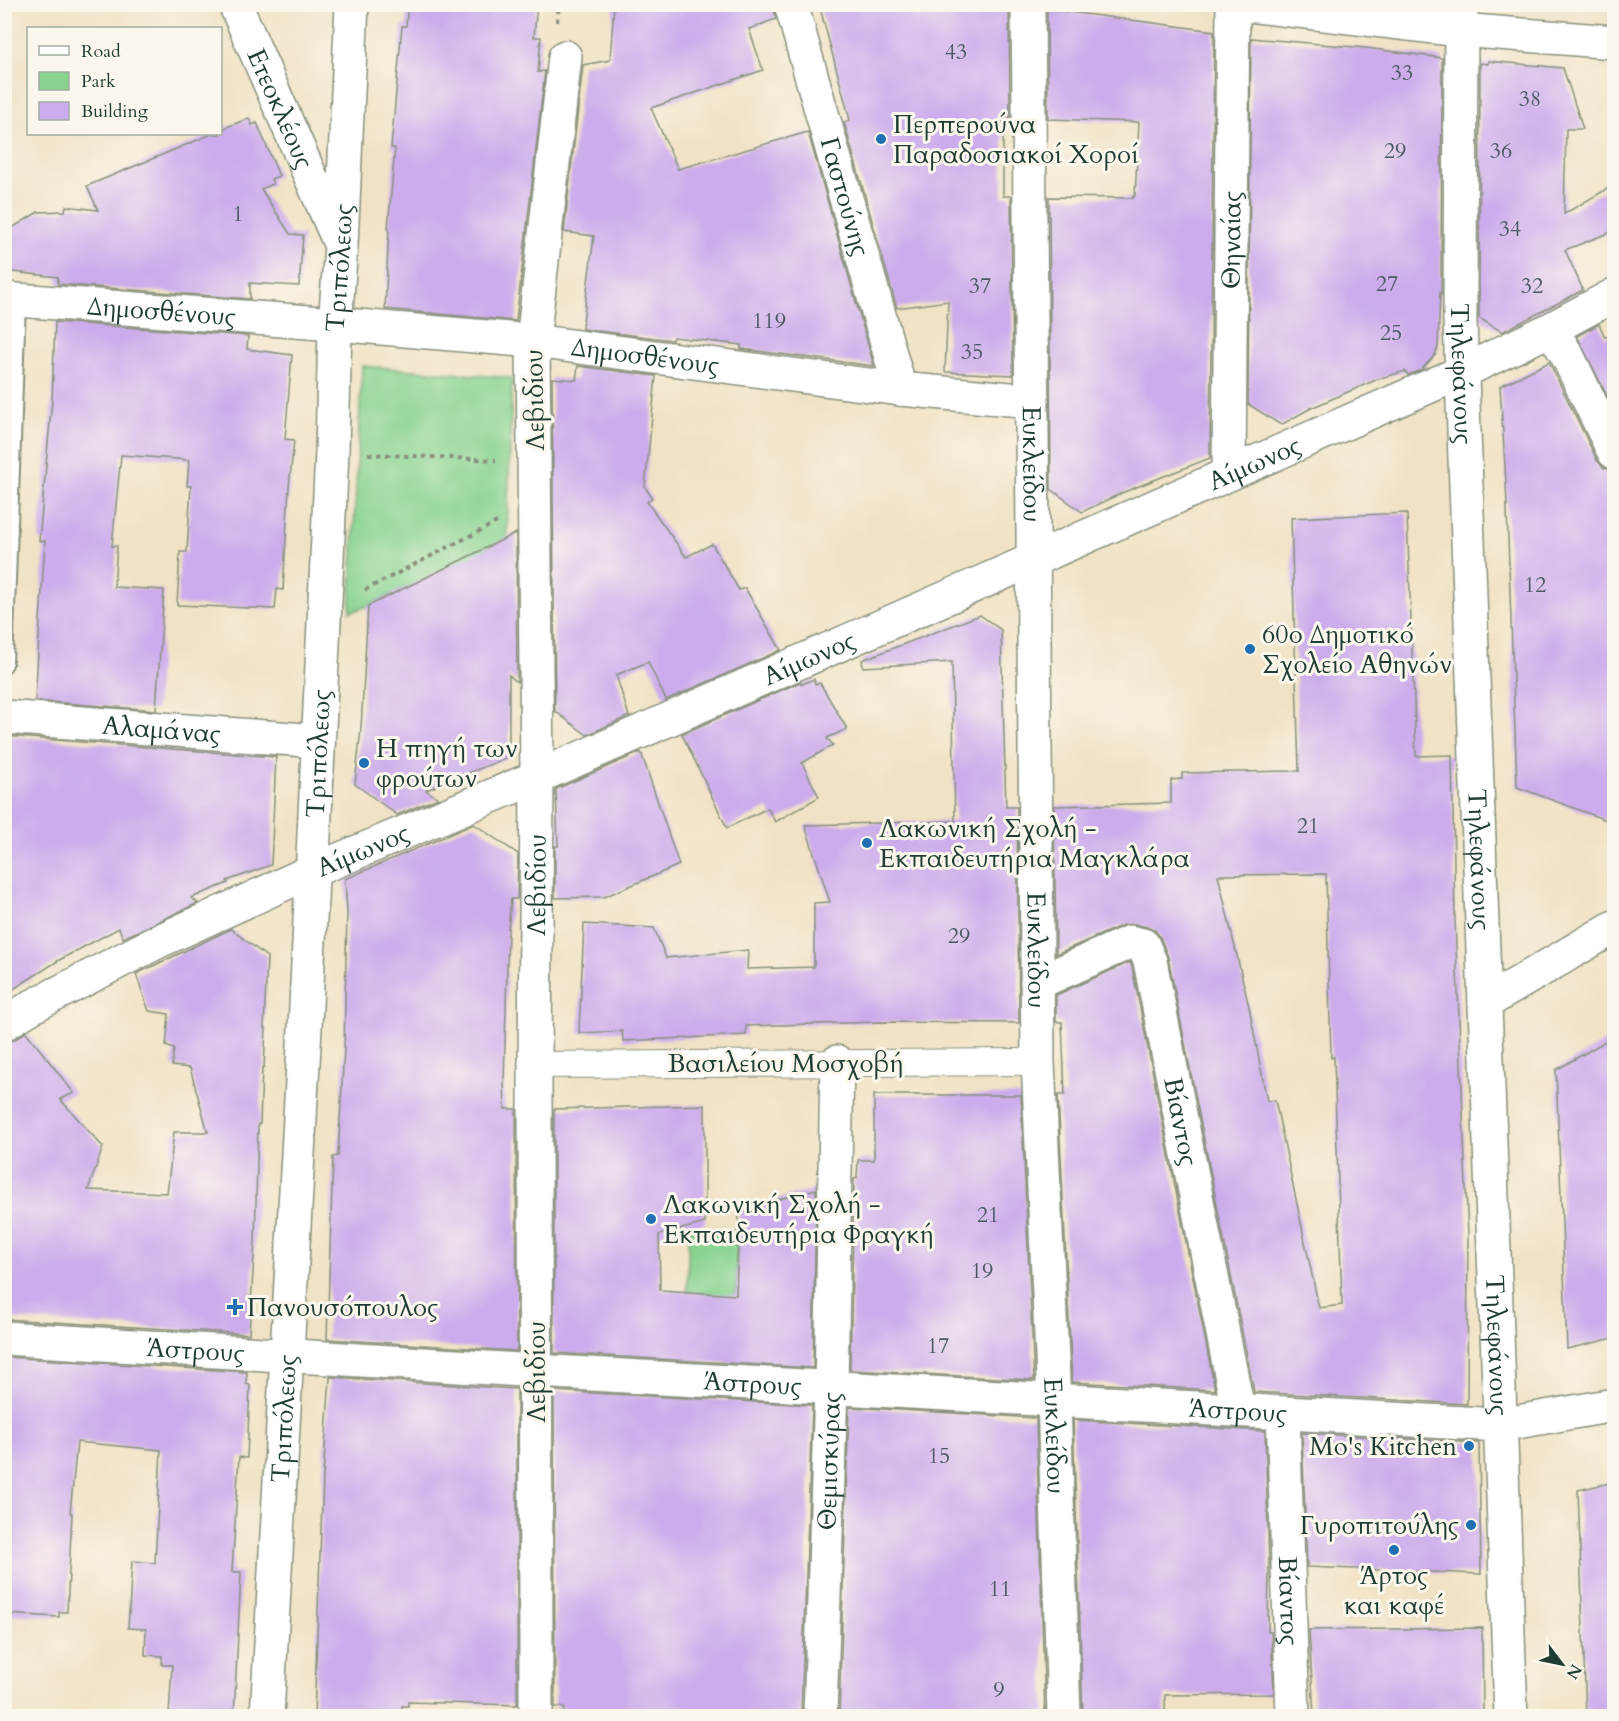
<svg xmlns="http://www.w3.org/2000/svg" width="1619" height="1721" font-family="Cardo,serif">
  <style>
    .green { fill: #88d390; stroke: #548862; stroke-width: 1.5 }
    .building { fill: #ccacec; fill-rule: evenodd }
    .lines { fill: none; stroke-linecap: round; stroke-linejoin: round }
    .service-casing { stroke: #88907c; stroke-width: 20 }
    .pedestrian-casing { stroke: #88907c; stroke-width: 28 }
    .minor-casing { stroke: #88907c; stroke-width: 36 }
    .tertiary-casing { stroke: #88907c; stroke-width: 36 }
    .path { stroke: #88907c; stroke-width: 4; stroke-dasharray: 4.5 4.5; stroke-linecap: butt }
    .service { stroke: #fff; stroke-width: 16 }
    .pedestrian { stroke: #fff; stroke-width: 26 }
    .minor { stroke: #fff; stroke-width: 33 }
    .tertiary { stroke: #fff; stroke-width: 33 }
    .poi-dot { fill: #1f6fb2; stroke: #fbf7ec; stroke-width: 2 }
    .labels { text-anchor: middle; stroke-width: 6; stroke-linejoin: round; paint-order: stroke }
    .number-label { font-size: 22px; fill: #4a5962 }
    .street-label { font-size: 26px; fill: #1f3d34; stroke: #fbf7ec }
    .poi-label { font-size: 26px; fill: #1f3d34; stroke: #fbf7ec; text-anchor: start }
  </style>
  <rect width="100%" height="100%" fill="#fbf7ec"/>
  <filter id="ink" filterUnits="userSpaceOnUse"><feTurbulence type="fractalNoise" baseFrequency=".0167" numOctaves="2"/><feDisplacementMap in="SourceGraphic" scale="12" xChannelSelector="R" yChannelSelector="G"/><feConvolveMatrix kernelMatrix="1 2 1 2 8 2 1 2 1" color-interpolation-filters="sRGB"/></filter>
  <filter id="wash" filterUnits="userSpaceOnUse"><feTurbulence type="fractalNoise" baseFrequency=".008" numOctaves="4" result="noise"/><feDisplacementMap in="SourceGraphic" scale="24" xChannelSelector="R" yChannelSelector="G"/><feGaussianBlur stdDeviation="1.35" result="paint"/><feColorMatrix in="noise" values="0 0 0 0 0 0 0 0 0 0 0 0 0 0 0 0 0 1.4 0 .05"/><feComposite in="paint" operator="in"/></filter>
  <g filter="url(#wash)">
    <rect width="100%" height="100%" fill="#f0e2c4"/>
    <g class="green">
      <path d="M362 366 512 378 507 539 368 606 350 612Z"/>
      <path d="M689 1229 738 1230 734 1350 685 1349Z"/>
    </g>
    <g id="blocks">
      <g class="building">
        <path d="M408 4H537L534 37H541L538 72 545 71 516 321 385 309 389 228H388L395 148H391L402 26H406Z"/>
        <path d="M614 4H773L776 19 749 29 763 70 651 108 678 169 808 132 874 366 741 349V345L673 337 672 340 582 329 594 236 564 232 583 65 610 60Z"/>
        <path d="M819 4H1009L1010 118 1003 117V196H1011L1013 375 945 372 948 301 897 308 844 122 850 120Z"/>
        <path d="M1047 9 1214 31 1210 458 1124 492 1082 512 1051 489 1049 197 1133 198V196H1135L1139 122 1048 119Z"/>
        <path d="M1251 38 1366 48 1442 58 1441 294 1440 293 1438 347 1435 355 1421 370 1408 375 1405 371 1378 379 1311 408 1281 425 1248 404Z"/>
        <path d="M1488 61 1563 68 1583 129H1566L1564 214 1614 185V231L1565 250 1583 290 1502 332 1479 318 1480 63 1488 64Z"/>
        <path d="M249 118 252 125 257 123 279 176 271 179 273 184 261 189 290 234 303 235 299 286 250 283V299L58 284V277L4 271V233L38 212 65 211 66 206 98 210 87 186 212 134H220V130Z"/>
        <path d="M55 322 248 336 247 349 292 355 285 439 294 440 289 487 283 590 277 589 275 609 177 605 180 552H187L191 486H187L189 460 121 455 112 546H117L114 587 164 590 156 710 35 701 45 541H39L52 400Z"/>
        <path d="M1599 324 1605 337 1614 333V410L1577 336Z"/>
        <path d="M1549 362 1597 460 1604 468 1614 470V823L1517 787 1506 482 1500 386Z"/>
        <path d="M578 366 656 376 645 487 652 498 647 502 686 557 712 544 739 590 745 588 781 650 666 700 648 662 616 675 629 716 587 735 555 711 552 378 576 380Z"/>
        <path d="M1407 513 1416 756 1452 755 1455 921 1468 1236 1467 1404 1254 1392 1168 957 1160 937 1155 930 1147 927 1134 924 1123 925 1056 954 1054 806 1171 803V780L1182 779V773L1299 771 1291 518ZM1326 874 1331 1058 1334 1057 1342 1305 1319 1308 1275 1100 1267 1101 1249 1007 1218 875Z"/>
        <path d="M516 533 517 682 509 675V757L426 790 438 798 397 815 355 784 361 728 368 606Z"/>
        <path d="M980 615 1001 630 1006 807H1017L1019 1023 881 1022 746 1026V1035L623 1041 622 1031 579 1033 584 924 654 928 666 958 748 950 747 969 814 967V903L830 902 805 825 955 821 952 662 863 667 862 660Z"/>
        <path d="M814 679 815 684 820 683 847 729 827 738 833 745 802 763 819 797 775 822 768 808 727 828 682 734 800 682 802 684Z"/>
        <path d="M4 736 276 757 271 865 227 881 228 883 191 898 198 903 123 938 119 928 61 959 4 995Z"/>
        <path d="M641 752 679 865 604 897 555 898V846H558L556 789Z"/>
        <path d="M474 824 518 854 517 899H511L508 930 504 1083 505 1109H516L517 1351 327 1339 333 1157 338 1156 344 1049 347 911 345 879Z"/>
        <path d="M231 929 267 957 264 1028H266L264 1068H262L260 1124H258L255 1241 249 1334 4 1319 5 1043 14 1040 26 1032 74 1093 60 1099 103 1147 88 1190 167 1193 174 1132H208L190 1068 172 1066 174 1049 166 1046 169 1014 149 1011 136 974Z"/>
        <path d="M1130 962 1132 967 1215 1390 1072 1382 1058 1095H1065L1062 1022H1056V995Z"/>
        <path d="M1614 1036V1338L1567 1349 1556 1070Z"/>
        <path d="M874 1095H1021L1034 1380 850 1370 854 1179 857 1178 858 1160H874Z"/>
        <path d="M705 1105V1223L659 1235 660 1290 736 1295 739 1210 816 1189 813 1368 554 1353V1109Z"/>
        <path d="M4 1357 247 1372 246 1384 250 1385 247 1458 239 1457 232 1572H241L234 1716H169L172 1665H162V1656L145 1655 146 1629 128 1628 132 1561 155 1563 161 1450 77 1442 70 1513H72L67 1612H59V1617L4 1614Z"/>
        <path d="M330 1377 517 1389V1705L408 1702V1706H402V1712H393V1716H314L323 1476Z"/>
        <path d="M554 1391 812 1405 801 1716H565L564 1707H555Z"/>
        <path d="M849 1407 1036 1418 1045 1716H839Z"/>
        <path d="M1073 1420 1265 1431 1269 1566 1268 1631H1271L1274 1694 1165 1695V1716H1083Z"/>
        <path d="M1302 1433 1479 1443 1481 1574 1307 1567Z"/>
        <path d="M1614 1482V1716H1586L1578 1490Z"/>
        <path d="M1482 1628 1483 1716H1314L1309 1630Z"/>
      </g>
    </g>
  </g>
  <g filter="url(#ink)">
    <use href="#blocks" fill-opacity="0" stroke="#88907c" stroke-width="1.5"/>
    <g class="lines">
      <defs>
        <path id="service" d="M4 664 17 301"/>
        <path id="pedestrian" d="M535 1065 1038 1062"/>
        <g id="minor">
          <path id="s1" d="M235 4 338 239"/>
          <path id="s2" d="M791 4 900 389"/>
          <path id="s3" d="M1028 4 1038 1062 1054 1400 1064 1716"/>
          <path id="s4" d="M1461 4 1460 321 1511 1716"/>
          <path id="s5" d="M4 299 335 324 533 341 900 389 1032 401"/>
          <path d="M1551 329 1567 355 1614 452"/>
          <path id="s6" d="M1229 474 1233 4"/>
          <path id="s7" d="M4 717 318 741"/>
          <path id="s8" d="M1037 983 1130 942 1143 945 1150 961 1238 1410"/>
          <path d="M1485 1003 1614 927"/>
          <path id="s9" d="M4 1024 33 1006 157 942 312 871 537 777 1462 372 1551 329 1614 295"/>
          <path id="s10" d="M4 1338 536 1371 1500 1425 1614 1405"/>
          <path id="s11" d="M1283 1413 1293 1716"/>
          <path id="s12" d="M267 1716 305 1027 332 452 335 324 341 246 352 4"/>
          <path id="s13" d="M536 1716 535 1065 537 777 533 341 565 57"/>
          <path id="s14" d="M820 1716 831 1388 837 1062"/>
        </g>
        <path id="tertiary" d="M1239 4 1460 30 1614 42"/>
      </defs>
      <use href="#service" class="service-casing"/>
      <use href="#pedestrian" class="pedestrian-casing"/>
      <use href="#minor" class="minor-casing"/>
      <use href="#tertiary" class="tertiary-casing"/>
      <g class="path">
        <path d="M557 22 559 4"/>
        <path d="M368 454 496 460"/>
        <path d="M365 590 497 522"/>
      </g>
      <use href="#service" class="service"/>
      <use href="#pedestrian" class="pedestrian"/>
      <use href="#minor" class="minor"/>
      <use href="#tertiary" class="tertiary"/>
    </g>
  </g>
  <g class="poi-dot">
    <circle cx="881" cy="139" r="6"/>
    <circle cx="1250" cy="649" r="6"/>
    <circle cx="364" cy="763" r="6"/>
    <circle cx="867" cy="843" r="6"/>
    <circle cx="651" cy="1219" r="6"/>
    <path d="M232 1298h6v6h6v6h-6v6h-6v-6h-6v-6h6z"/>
    <circle cx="1469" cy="1446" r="6"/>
    <circle cx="1471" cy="1525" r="6"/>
    <circle cx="1394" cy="1550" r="6"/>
  </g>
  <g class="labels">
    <g class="number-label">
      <text x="956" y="59">43</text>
      <text x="1402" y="80">33</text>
      <text x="1530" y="106">38</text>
      <text x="1395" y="158">29</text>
      <text x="1501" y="158">36</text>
      <text x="238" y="221">1</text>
      <text x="1510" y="236">34</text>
      <text x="1387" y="291">27</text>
      <text x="980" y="293">37</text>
      <text x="1532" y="293">32</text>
      <text x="769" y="328">119</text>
      <text x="1391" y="340">25</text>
      <text x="972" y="359">35</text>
      <text x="1535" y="592">12</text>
      <text x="1308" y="833">21</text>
      <text x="959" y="943">29</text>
      <text x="988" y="1222">21</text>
      <text x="982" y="1278">19</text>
      <text x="938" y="1353">17</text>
      <text x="939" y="1463">15</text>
      <text x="1000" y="1596">11</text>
      <text x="999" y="1697">9</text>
    </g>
    <g class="street-label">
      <text dy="9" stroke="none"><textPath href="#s1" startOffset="114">Ετεοκλέους</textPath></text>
      <text dy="9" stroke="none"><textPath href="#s2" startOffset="200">Γαστούνης</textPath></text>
      <text dy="9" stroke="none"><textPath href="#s6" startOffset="234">Θηναίας</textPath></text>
      <text dy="9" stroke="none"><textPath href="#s12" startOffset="1450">Τριπόλεως</textPath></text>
      <text dy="9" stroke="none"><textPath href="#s5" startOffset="158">Δημοσθένους</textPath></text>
      <text dy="9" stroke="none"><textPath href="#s5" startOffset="644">Δημοσθένους</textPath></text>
      <text dy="9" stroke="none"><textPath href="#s4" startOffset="370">Τηλεφάνους</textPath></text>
      <text transform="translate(534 400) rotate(-91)" y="9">Λεβιδίου</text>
      <text dy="9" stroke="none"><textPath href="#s9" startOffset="1371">Αίμωνος</textPath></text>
      <text dy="9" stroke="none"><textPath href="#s3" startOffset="460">Ευκλείδου</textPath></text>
      <text dy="9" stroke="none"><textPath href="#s9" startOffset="885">Αίμωνος</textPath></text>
      <text dy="9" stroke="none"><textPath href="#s7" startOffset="158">Αλαμάνας</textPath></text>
      <text dy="9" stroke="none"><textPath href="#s12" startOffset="964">Τριπόλεως</textPath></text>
      <text dy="9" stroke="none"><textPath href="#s9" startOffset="399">Αίμωνος</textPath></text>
      <text dy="9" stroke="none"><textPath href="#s4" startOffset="856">Τηλεφάνους</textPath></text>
      <text dy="9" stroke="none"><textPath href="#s13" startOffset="831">Λεβιδίου</textPath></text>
      <text dy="9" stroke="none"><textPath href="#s3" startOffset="946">Ευκλείδου</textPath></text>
      <text x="786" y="1072">Βασιλείου Μοσχοβή</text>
      <text dy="9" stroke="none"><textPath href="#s8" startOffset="296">Βίαντος</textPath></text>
      <text dy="9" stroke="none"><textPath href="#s4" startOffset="1342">Τηλεφάνους</textPath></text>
      <text dy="9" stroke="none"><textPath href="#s10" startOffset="192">Άστρους</textPath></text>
      <text transform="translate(536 1372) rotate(-90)" y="9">Λεβιδίου</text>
      <text dy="9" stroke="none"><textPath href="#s10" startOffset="750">Άστρους</textPath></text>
      <text dy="9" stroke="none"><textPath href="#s10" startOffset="1236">Άστρους</textPath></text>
      <text dy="9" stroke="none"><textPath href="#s12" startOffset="298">Τριπόλεως</textPath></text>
      <text dy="9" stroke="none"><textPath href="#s3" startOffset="1432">Ευκλείδου</textPath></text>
      <text dy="9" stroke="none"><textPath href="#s14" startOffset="255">Θεμισκύρας</textPath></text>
      <text dy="9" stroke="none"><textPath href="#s11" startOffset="188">Βίαντος</textPath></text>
    </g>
    <g class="poi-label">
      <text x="893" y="133">Περπερούνα<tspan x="893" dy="30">Παραδοσιακοί Χοροί</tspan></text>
      <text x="1262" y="643">60ο Δημοτικό<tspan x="1262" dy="30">Σχολείο Αθηνών</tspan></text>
      <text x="376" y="757">Η πηγή των<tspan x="376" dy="30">φρούτων</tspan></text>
      <text x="879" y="837">Λακωνική Σχολή -<tspan x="879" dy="30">Εκπαιδευτήρια Μαγκλάρα</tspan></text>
      <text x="663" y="1213">Λακωνική Σχολή -<tspan x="663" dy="30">Εκπαιδευτήρια Φραγκή</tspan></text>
      <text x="247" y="1316">Πανουσόπουλος</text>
      <text x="1457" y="1455" text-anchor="end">Mo's Kitchen</text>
      <text x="1459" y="1534" text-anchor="end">Γυροπιτούλης</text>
      <text x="1394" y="1584" text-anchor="middle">Άρτος<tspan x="1394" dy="30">και καφέ</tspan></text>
    </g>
  </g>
  <rect width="1619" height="1721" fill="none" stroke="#fbf7ec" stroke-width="24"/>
  <rect x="27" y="27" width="195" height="108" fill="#fbf7ec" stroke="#a3ada2" stroke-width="1.5"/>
  <rect x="39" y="46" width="30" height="9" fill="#ffffff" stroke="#a3ada2" stroke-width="1.5"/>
  <text x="81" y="57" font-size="18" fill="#1f3d34">Road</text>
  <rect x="39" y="72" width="30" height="18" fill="#88d390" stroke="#a3ada2" stroke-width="1.5"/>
  <text x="81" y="87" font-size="18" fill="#1f3d34">Park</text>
  <rect x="39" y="102" width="30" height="18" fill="#ccacec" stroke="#a3ada2" stroke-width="1.5"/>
  <text x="81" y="117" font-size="18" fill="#1f3d34">Building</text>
  <g transform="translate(1562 1664) rotate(122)" stroke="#fbf7ec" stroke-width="4.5" paint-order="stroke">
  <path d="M0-4.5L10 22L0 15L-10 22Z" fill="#1f3d34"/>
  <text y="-9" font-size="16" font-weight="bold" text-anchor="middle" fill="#1f3d34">N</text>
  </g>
</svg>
